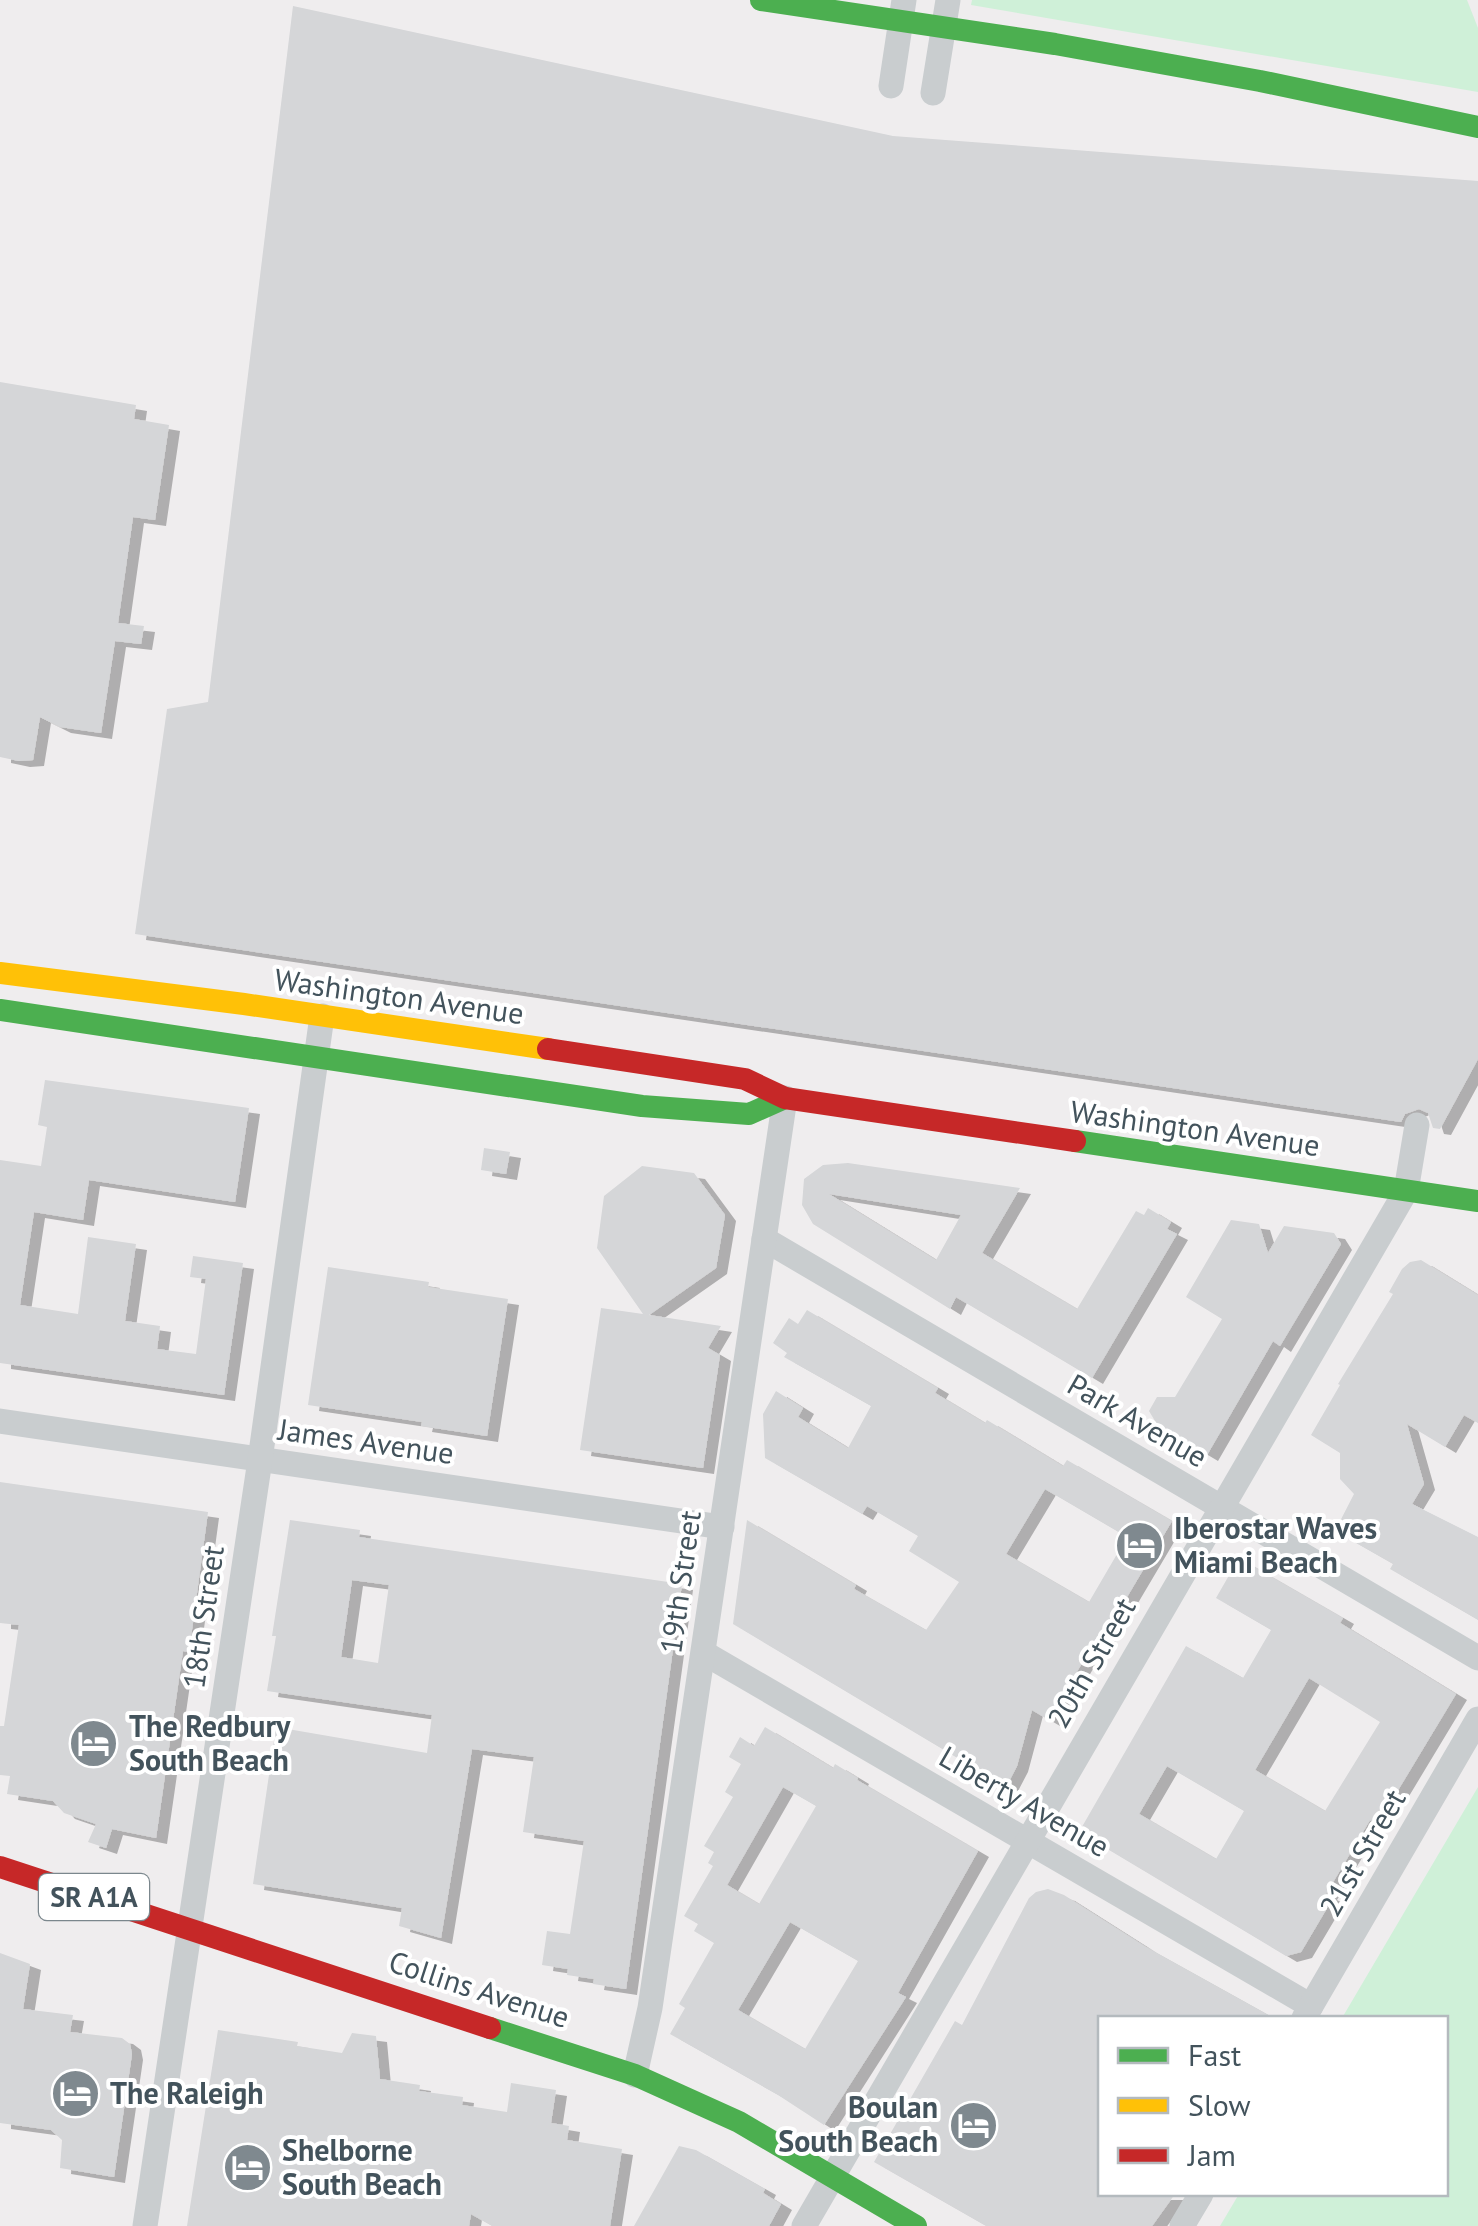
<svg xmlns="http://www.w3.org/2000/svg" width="1478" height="2226" font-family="'PT Sans',sans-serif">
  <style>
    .green { fill: #cff0d8 }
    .building { fill: #d5d6d8; fill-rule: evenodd; filter: url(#shadow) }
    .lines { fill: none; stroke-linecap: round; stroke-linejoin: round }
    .street { stroke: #c9cdcf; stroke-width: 25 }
    .fast { stroke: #4caf50; stroke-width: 22 }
    .slow { stroke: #ffc107; stroke-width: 22 }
    .jam { stroke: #c62828; stroke-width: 22 }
    .labels { text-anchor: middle; stroke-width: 8; stroke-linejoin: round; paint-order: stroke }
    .shield { fill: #fff; stroke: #7b878d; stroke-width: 2.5 }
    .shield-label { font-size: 28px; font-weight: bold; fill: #43535c }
    .street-label { font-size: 30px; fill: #43535c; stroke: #fff }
    .poi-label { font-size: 30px; font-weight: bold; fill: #43535c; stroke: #fff; text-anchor: start }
  </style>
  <defs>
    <filter id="shadow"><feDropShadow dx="11" dy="6" stdDeviation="0" flood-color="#0004"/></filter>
  </defs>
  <rect width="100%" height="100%" fill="#efedee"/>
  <g class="green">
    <path d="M972 0H1467L1478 28V92L971 5Z"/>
    <path d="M1478 1787V2226H1220L1239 2194H1446V2018H1342Z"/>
  </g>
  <g class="building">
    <path d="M293 6 893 136 1478 181V1059L1440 1129 1433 1128 1428 1113 1419 1109 1405 1114 1401 1122 135 934 167 709 208 702Z"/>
    <path d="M0 382 136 405 134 419 169 425 155 520 133 517 118 623 144 626 141 644 115 641 101 733 60 727 40 717 33 760 19 761 0 757Z"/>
    <path d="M45 1080 249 1108 235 1202 89 1180 83 1220 34 1212 20 1305 78 1314 88 1237 136 1244 125 1321 160 1326 157 1349 196 1354 206 1279 190 1277 193 1256 243 1263 224 1395 0 1363V1160L41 1166 47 1127 38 1125Z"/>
    <path d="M484 1148 510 1152 506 1174 481 1170Z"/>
    <path d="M848 1163 1020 1188 982 1253 1077 1309 1136 1211 1144 1215 1148 1208 1171 1222 1167 1229 1177 1234 1092 1378 956 1297 950 1309 813 1224 802 1205 804 1179 823 1165ZM829 1194 961 1215 936 1260Z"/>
    <path d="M642 1166 694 1173 725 1215 716 1268 649 1315 721 1326 708 1348 720 1355 703 1468 580 1450 601 1308 643 1314 597 1248 604 1196Z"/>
    <path d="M1231 1220 1259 1224 1268 1253 1284 1226 1334 1233 1341 1244 1280 1346 1273 1341 1207 1455 1158 1426 1149 1411 1157 1397H1175L1222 1319 1186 1297Z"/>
    <path d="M1421 1260 1478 1295V1423L1464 1415 1445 1447 1407 1424 1424 1484 1412 1504 1478 1537V1620L1390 1569 1393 1564 1335 1531 1354 1494 1340 1479V1453L1311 1435 1340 1385 1338 1384 1393 1294 1389 1292 1402 1269 1410 1262Z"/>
    <path d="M328 1267 429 1282 428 1287 508 1299 487 1436 421 1426 422 1422 308 1405Z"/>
    <path d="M807 1310 938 1388 935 1393 985 1423 987 1420 1063 1466 1067 1460 1172 1521 1098 1646 1093 1644 1049 1720 1032 1710 1017 1766 1006 1787 733 1624 747 1520 856 1585 854 1589 926 1630 959 1582 909 1551 918 1536 867 1506 862 1514 765 1458 763 1414 776 1391 803 1408 798 1417 848 1448 871 1406 784 1357 787 1353 773 1343 789 1318 798 1324ZM1045 1489 1127 1537 1089 1602 1006 1554Z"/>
    <path d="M0 1482 208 1512 189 1652 183 1651 156 1838 112 1829 106 1848 88 1842 96 1824 64 1813 53 1801 7 1794 10 1776 0 1775V1726H4L19 1625 0 1623Z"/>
    <path d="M290 1520 360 1530 359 1537 682 1584 626 1989 593 1984 594 1979 567 1975 568 1969 542 1965 547 1931 570 1934 584 1841 523 1832 534 1757 472 1749 441 1938 399 1926 402 1908 253 1884 276 1727 427 1753 432 1715 267 1691 276 1636H272ZM352 1580 389 1585 378 1663 341 1657Z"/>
    <path d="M1239 1558 1343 1618 1340 1623 1456 1694 1377 1825 1370 1820 1326 1894 1333 1898 1301 1952 1286 1956 1079 1832 1186 1646 1243 1678 1271 1630 1216 1598ZM1309 1678 1380 1722 1325 1811 1255 1770ZM1167 1766 1244 1811 1216 1859 1139 1814Z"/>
    <path d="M765 1727 833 1768 835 1764 858 1778 857 1780 978 1851 898 1993 906 1997 824 2125 778 2095 670 2034 685 2008 679 2004 714 1943 694 1931 698 1924 684 1916 713 1866 708 1863 714 1852 704 1846 733 1797 725 1792 741 1764 729 1757 740 1737 754 1746ZM783 1787 816 1806 759 1904 727 1885ZM790 1922 858 1961 805 2049 738 2010Z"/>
    <path d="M1048 1889 1064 1895 1146 1947 1274 2018H1100V2194H1175L1152 2226H986L874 2162 955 2021 962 2025 1029 1898 1036 1892Z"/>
    <path d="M0 1953 30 1964 23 2009 73 2015 70 2032 122 2038 130 2044 132 2054 114 2177 60 2168 62 2140 51 2130 0 2123Z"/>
    <path d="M218 2030 298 2042 297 2046 342 2053 352 2033 376 2036 380 2079 420 2085 419 2091 463 2097 462 2105 507 2112 511 2083 556 2090 551 2123 569 2126 567 2140 622 2149 610 2226H492L471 2214 469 2226H187Z"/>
    <path d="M679 2146 696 2150 765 2189 763 2193 781 2204 769 2226H634Z"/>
  </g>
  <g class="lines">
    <g class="street">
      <path d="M891 86 904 0"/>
      <path d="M933 93 948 0"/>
      <path d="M764 1239 1478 1658"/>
      <path d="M0 1421 722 1527"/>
      <path d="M704 1653 1311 2006"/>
      <path d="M1304 2018 1478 1719"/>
      <path d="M635 2075 650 2008 785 1098"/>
      <path d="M145 2226 260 1460 322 1016"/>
      <path d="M804 2226 1406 1191 1417 1125"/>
      <path d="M1182 2226 1201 2194"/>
    </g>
    <g class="fast">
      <path d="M761 0 1055 44 1260 81 1478 127"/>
      <path d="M0 1010 642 1106 749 1114 785 1098"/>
      <path d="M1075 1141 1478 1201"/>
      <path d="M490 2028 635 2075 739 2122 916 2226"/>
    </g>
    <path class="slow" d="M0 973 244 1004 548 1049"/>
    <g class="jam">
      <path d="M548 1049 745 1079 785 1098 1075 1141"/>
      <path d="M0 1867 490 2028"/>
    </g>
  </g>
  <defs>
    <symbol id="hotel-disc" viewBox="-11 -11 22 22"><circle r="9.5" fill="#7f898f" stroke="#fff"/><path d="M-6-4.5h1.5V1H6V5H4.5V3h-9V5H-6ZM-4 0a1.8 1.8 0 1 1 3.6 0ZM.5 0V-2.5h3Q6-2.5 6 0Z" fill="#fff"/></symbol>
  </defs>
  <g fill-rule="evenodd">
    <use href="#hotel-disc" x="1112" y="1518" width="55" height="55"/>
    <use href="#hotel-disc" x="66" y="1716" width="55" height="55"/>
    <use href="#hotel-disc" x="48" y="2066" width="55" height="55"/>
    <use href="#hotel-disc" x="946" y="2098" width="55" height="55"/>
    <use href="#hotel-disc" x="220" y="2140" width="55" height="55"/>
  </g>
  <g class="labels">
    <rect class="shield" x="39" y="1874" width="110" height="46" rx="8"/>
    <g class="shield-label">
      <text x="94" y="1907">SR A1A</text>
    </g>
    <g class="street-label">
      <text transform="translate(399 997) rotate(8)" y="10">Washington Avenue</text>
      <text transform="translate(1195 1129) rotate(8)" y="10">Washington Avenue</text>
      <text transform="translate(1137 1421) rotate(30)" y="10">Park Avenue</text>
      <text transform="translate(366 1442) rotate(8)" y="10">James Avenue</text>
      <text transform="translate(681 1582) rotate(-82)" y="10">19th Street</text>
      <text transform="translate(204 1617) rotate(-82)" y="10">18th Street</text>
      <text transform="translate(1092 1663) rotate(-60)" y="10">20th Street</text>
      <text transform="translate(1024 1802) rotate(30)" y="10">Liberty Avenue</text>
      <text transform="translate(1363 1853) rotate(-60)" y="10">21st Street</text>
      <text transform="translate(479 1990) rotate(18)" y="10">Collins Avenue</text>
    </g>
    <g class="poi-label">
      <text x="1174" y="1539">Iberostar Waves<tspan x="1174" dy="34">Miami Beach</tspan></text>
      <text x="129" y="1737">The Redbury<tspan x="129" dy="34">South Beach</tspan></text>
      <text x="110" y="2104">The Raleigh</text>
      <text x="938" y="2118" text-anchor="end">Boulan<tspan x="938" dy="34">South Beach</tspan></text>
      <text x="282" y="2161">Shelborne<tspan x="282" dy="34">South Beach</tspan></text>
    </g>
  </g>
  <rect x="1098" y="2016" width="350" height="180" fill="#ffffff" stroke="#b4babe" stroke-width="2.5"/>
  <rect x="1118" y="2048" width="50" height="15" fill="#4caf50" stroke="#b4babe" stroke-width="2.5"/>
  <text x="1188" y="2066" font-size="30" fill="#43535c">Fast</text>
  <rect x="1118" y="2098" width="50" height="15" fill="#ffc107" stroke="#b4babe" stroke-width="2.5"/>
  <text x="1188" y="2116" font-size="30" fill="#43535c">Slow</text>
  <rect x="1118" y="2148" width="50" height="15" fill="#c62828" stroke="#b4babe" stroke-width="2.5"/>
  <text x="1188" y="2166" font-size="30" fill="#43535c">Jam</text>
</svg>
